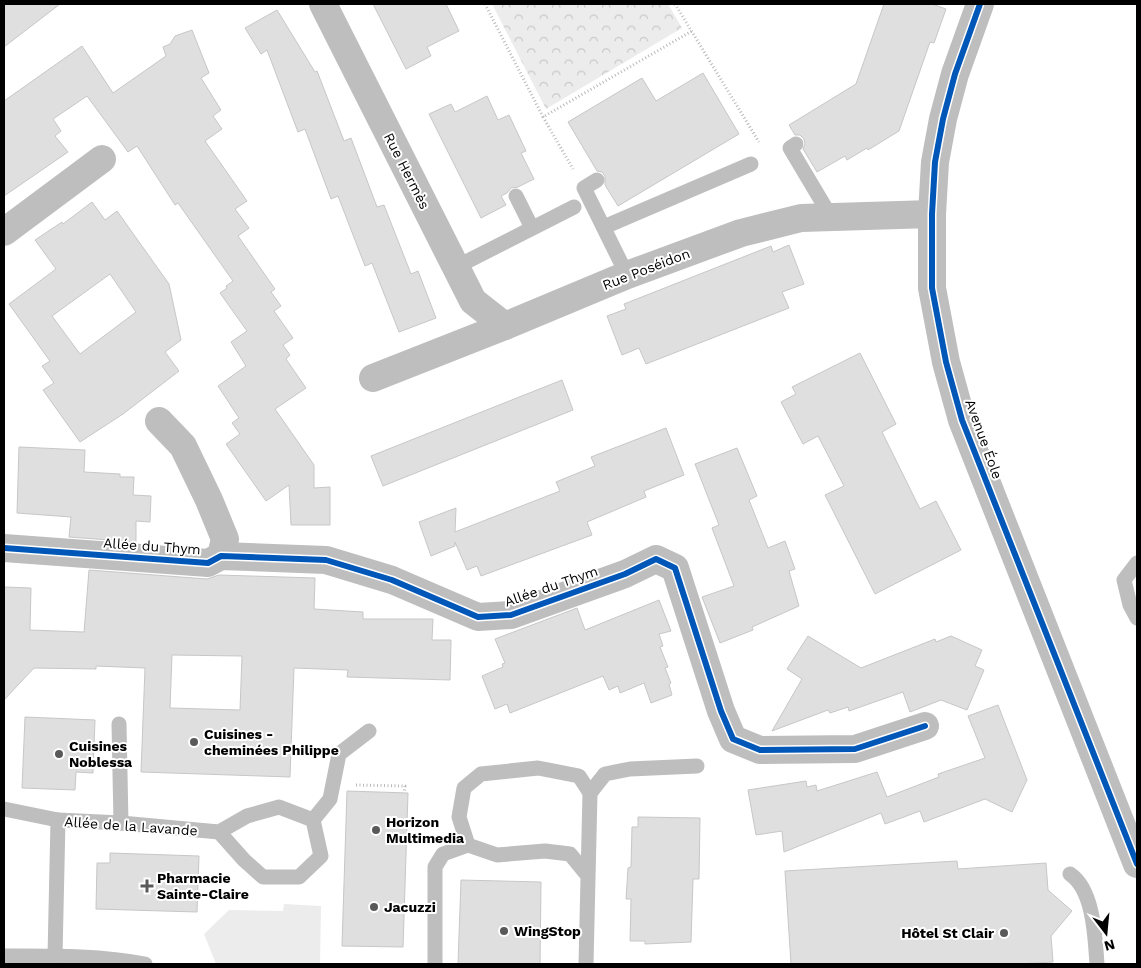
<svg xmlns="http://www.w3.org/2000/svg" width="1141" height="968" font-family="'Work Sans',sans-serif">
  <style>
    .green { fill: #ececec }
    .forest { fill: url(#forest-crowns) }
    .building { fill: #dfdfdf; stroke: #c7c7c7; fill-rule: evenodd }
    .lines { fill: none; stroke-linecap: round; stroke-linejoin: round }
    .path { stroke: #b9b9b9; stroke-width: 3; stroke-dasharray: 1 2.5; stroke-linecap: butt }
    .lane { stroke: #bebebe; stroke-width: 15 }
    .street { stroke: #bebebe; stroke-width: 28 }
    .cycleway-casing { stroke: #fff; stroke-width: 9 }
    .cycleway { stroke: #0057b8; stroke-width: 6 }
    .poi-dot { fill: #595959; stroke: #fff; stroke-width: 2 }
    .labels { text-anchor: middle; stroke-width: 4; stroke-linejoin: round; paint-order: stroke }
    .street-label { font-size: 14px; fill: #000; stroke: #fff }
    .poi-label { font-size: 14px; font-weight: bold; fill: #000; stroke: #fff; text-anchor: start }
  </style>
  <defs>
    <pattern id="forest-crowns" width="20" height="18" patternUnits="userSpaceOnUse" patternTransform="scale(1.25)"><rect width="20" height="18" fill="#ececec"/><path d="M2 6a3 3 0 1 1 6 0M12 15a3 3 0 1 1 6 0" fill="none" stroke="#c9c9c9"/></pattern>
  </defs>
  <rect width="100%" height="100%" fill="#fff"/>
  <path class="green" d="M284 904 321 906 320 964H216L204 934 229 910 283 911Z"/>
  <path class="forest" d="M492 4H668L682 28 546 109Z"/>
  <g class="building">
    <path d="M4 4H60L4 47Z"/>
    <path d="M373 4H446L459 31 427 47 431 56 406 69Z"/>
    <path d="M884 4H932L946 9 934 43 930 42 899 131 868 150 867 148 847 160 845 156 817 172 803 149 805 144 804 139 800 135H795L789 125 856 84Z"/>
    <path d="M277 10 315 72 317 71 344 141 351 138 377 207 384 205 411 274 418 271 436 318 399 332 372 263 365 266 338 196 331 199 305 129 298 132 267 50 261 54 245 28Z"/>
    <path d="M192 30 209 73 201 78 221 110 213 116 222 129 205 141 247 201 235 209 249 228 238 236 275 289 271 292 281 306 274 311 293 338 283 345 290 355 286 359 306 388 275 409 314 465V488L330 487V525H291L289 485 266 501 226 444 240 434 232 423 239 418 218 386 246 366 231 342 247 331 220 293 227 288 226 286 233 281 178 203 175 205 137 146 128 152 87 96 53 119 61 131 55 136 68 152 4 196V101L82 46 113 93 166 56 163 47 170 44 175 36Z"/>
    <path d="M703 73 739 134 618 206 605 185V176L602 172 597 171 568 122 642 78 656 101Z"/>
    <path d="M487 96 498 120 509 115 526 151 521 153 534 179 518 187 511 188 507 193 501 196 506 205 481 218 429 114 451 104 455 112Z"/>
    <path d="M92 202 105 220 117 211 169 284 181 340 165 352 179 371 123 414 80 442 43 390 54 383 42 366 50 361 9 304 56 269 35 240 62 222 63 224ZM110 274 136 312 80 354 52 316Z"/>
    <path d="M789 245 804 284 782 292 789 308 646 364 639 348 622 355 607 316 626 309 624 304 771 246 773 252Z"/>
    <path d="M860 353 896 424 882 432 920 509 936 501 961 550 875 594 825 495 844 486 818 436 803 444 781 402 796 394 792 387Z"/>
    <path d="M562 380 573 410 383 486 371 456Z"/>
    <path d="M666 428 684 475 644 491 646 497 587 522 592 535 481 576 477 566 467 570 455 542V546L431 556 419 522 456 508 455 532 560 491 556 482 595 466 591 457Z"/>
    <path d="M19 447 85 450 84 472 120 474V477H134L133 495 151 496 150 522 136 521V542L69 537 71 517 17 513Z"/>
    <path d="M737 448 757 496 749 500 768 548 785 541 795 569 789 571 799 606 752 627 753 630 720 643 702 597 734 586 712 528 719 525 695 464Z"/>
    <path d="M89 570 207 579 219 575 315 578 314 609 363 612V619H433L432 640H451L450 680 347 677 348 670 294 668 290 777 141 772 145 668 96 666V669L34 668 4 700V587L31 588 30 630 84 632ZM172 655 242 656 240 710 170 708Z"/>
    <path d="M659 600 671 631 659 634 663 646 660 647 668 667 665 668 671 683 669 684 672 695 651 703 644 683 620 693 618 686 609 690 603 676 510 713 507 704 495 709 482 676 503 667 502 664 505 663 495 639 577 608 585 630Z"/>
    <path d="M808 636 861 668 935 639 936 642 951 636 982 650 975 666 984 670 967 710 941 700 910 712 903 692 849 711 848 707 830 713 828 710 772 731 802 679 787 669Z"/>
    <path d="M998 705 1027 780 1012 812 985 799 924 822 920 811 885 824 881 813 784 852 782 831 756 835 748 790 806 781 807 787 816 785 817 791 877 772 887 797 939 777 938 774 985 758 968 716Z"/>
    <path d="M25 717 95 720 93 773 76 772 75 790 22 788Z"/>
    <path d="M347 791 408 793 403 947 342 946Z"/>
    <path d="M638 817 700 818 699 879H693L691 942 645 944V941H630L631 899H626L628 868 631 867 632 827H638Z"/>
    <path d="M110 853 199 856 197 912 96 909 97 863H110Z"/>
    <path d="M957 861 958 869 1046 863 1048 890 1072 911 1051 936 1053 962 1018 964H791L785 871Z"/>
    <path d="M461 880 541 882 540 964H458Z"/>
  </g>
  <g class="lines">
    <g class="path">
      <path d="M485 4 543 117 692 31"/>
      <path d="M675 4 759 142"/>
      <path d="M543 117 573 169"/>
      <path d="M356 785 405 786 404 793"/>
    </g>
    <g class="lane">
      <path d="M796 144 790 148 831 217"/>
      <path d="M597 180 584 188 627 275"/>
      <path d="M516 196 532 228"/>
      <path d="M604 227 751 164"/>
      <path d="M456 267 574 207"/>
      <path d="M1137 563 1124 580 1130 605 1137 618"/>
      <path d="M119 724 121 823"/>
      <path d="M590 793 605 774 630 769 697 766"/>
      <path d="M4 809 58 820"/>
      <path d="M313 820 330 799 339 754 369 731"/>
      <path d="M1070 874C1094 890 1095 938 1097 964"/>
      <path d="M4 956C50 956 99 955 145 964"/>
      <path d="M55 956 58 820 121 823 219 832 247 816 279 807 313 820 321 856 299 877H263L244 860 219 832"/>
      <path d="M435 964V867L443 854 468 845"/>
      <path d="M586 964 590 793 579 776 538 768 481 774 464 788 459 817 468 845 497 855 545 851 570 854 588 876"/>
    </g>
    <g class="street">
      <path d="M323 4 473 301 505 326"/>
      <path d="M980 4 955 74 943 119 935 162 932 214V288L946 362 962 420 1137 864"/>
      <path d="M4 232 102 159"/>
      <path d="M373 378 505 326 627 275 741 233 801 218 932 214"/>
      <path d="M159 421 183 446 209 500 225 539 221 556"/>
      <path d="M4 548 208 563 221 556 326 560 392 580 478 617 511 615 625 574 656 559 675 568 721 711 733 739 760 750 855 749 925 726"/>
    </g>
    <defs>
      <g id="cycleway">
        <path d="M980 4 955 74 943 119 935 162 932 214V288L946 362 962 420 1137 864"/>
        <path d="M4 548 208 563 221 556 326 560 392 580 478 617 511 615 625 574 656 559 675 568 721 711 733 739 760 750 855 749 925 726"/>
      </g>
    </defs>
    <use href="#cycleway" class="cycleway-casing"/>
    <use href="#cycleway" class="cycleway"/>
  </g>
  <g class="poi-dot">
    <circle cx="194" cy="742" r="5"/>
    <circle cx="59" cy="754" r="5"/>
    <circle cx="376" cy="830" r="5"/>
    <path d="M144.5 878.5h5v5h5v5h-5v5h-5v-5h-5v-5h5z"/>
    <circle cx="374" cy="907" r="5"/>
    <circle cx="504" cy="931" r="5"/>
    <circle cx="1004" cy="933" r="5"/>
  </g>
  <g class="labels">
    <g class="street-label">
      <text transform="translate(407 171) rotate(63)" y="5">Rue Hermès</text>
      <text transform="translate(646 269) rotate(-21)" y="5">Rue Poséidon</text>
      <text transform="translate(984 439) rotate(70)" y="5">Avenue Éole</text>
      <text transform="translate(152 546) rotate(4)" y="5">Allée du Thym</text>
      <text transform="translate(551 586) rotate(-19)" y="5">Allée du Thym</text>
      <text transform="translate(131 826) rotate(4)" y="5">Allée de la Lavande</text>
    </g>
    <g class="poi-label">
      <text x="204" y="739">Cuisines -<tspan x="204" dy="16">cheminées Philippe</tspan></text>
      <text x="69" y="751">Cuisines<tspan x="69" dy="16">Noblessa</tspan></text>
      <text x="386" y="827">Horizon<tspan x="386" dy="16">Multimedia</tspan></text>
      <text x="157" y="883">Pharmacie<tspan x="157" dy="16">Sainte-Claire</tspan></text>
      <text x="384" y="912">Jacuzzi</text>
      <text x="514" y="936">WingStop</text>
      <text x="994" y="938" text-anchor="end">Hôtel St Clair</text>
    </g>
  </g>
  <rect width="1141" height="968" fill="none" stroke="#000000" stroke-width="10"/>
  <g transform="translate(1106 933) rotate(164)" stroke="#ffffff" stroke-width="4" paint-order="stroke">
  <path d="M0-4L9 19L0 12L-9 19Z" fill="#000000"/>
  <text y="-8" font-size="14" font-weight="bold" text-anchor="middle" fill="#000000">N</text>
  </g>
</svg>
